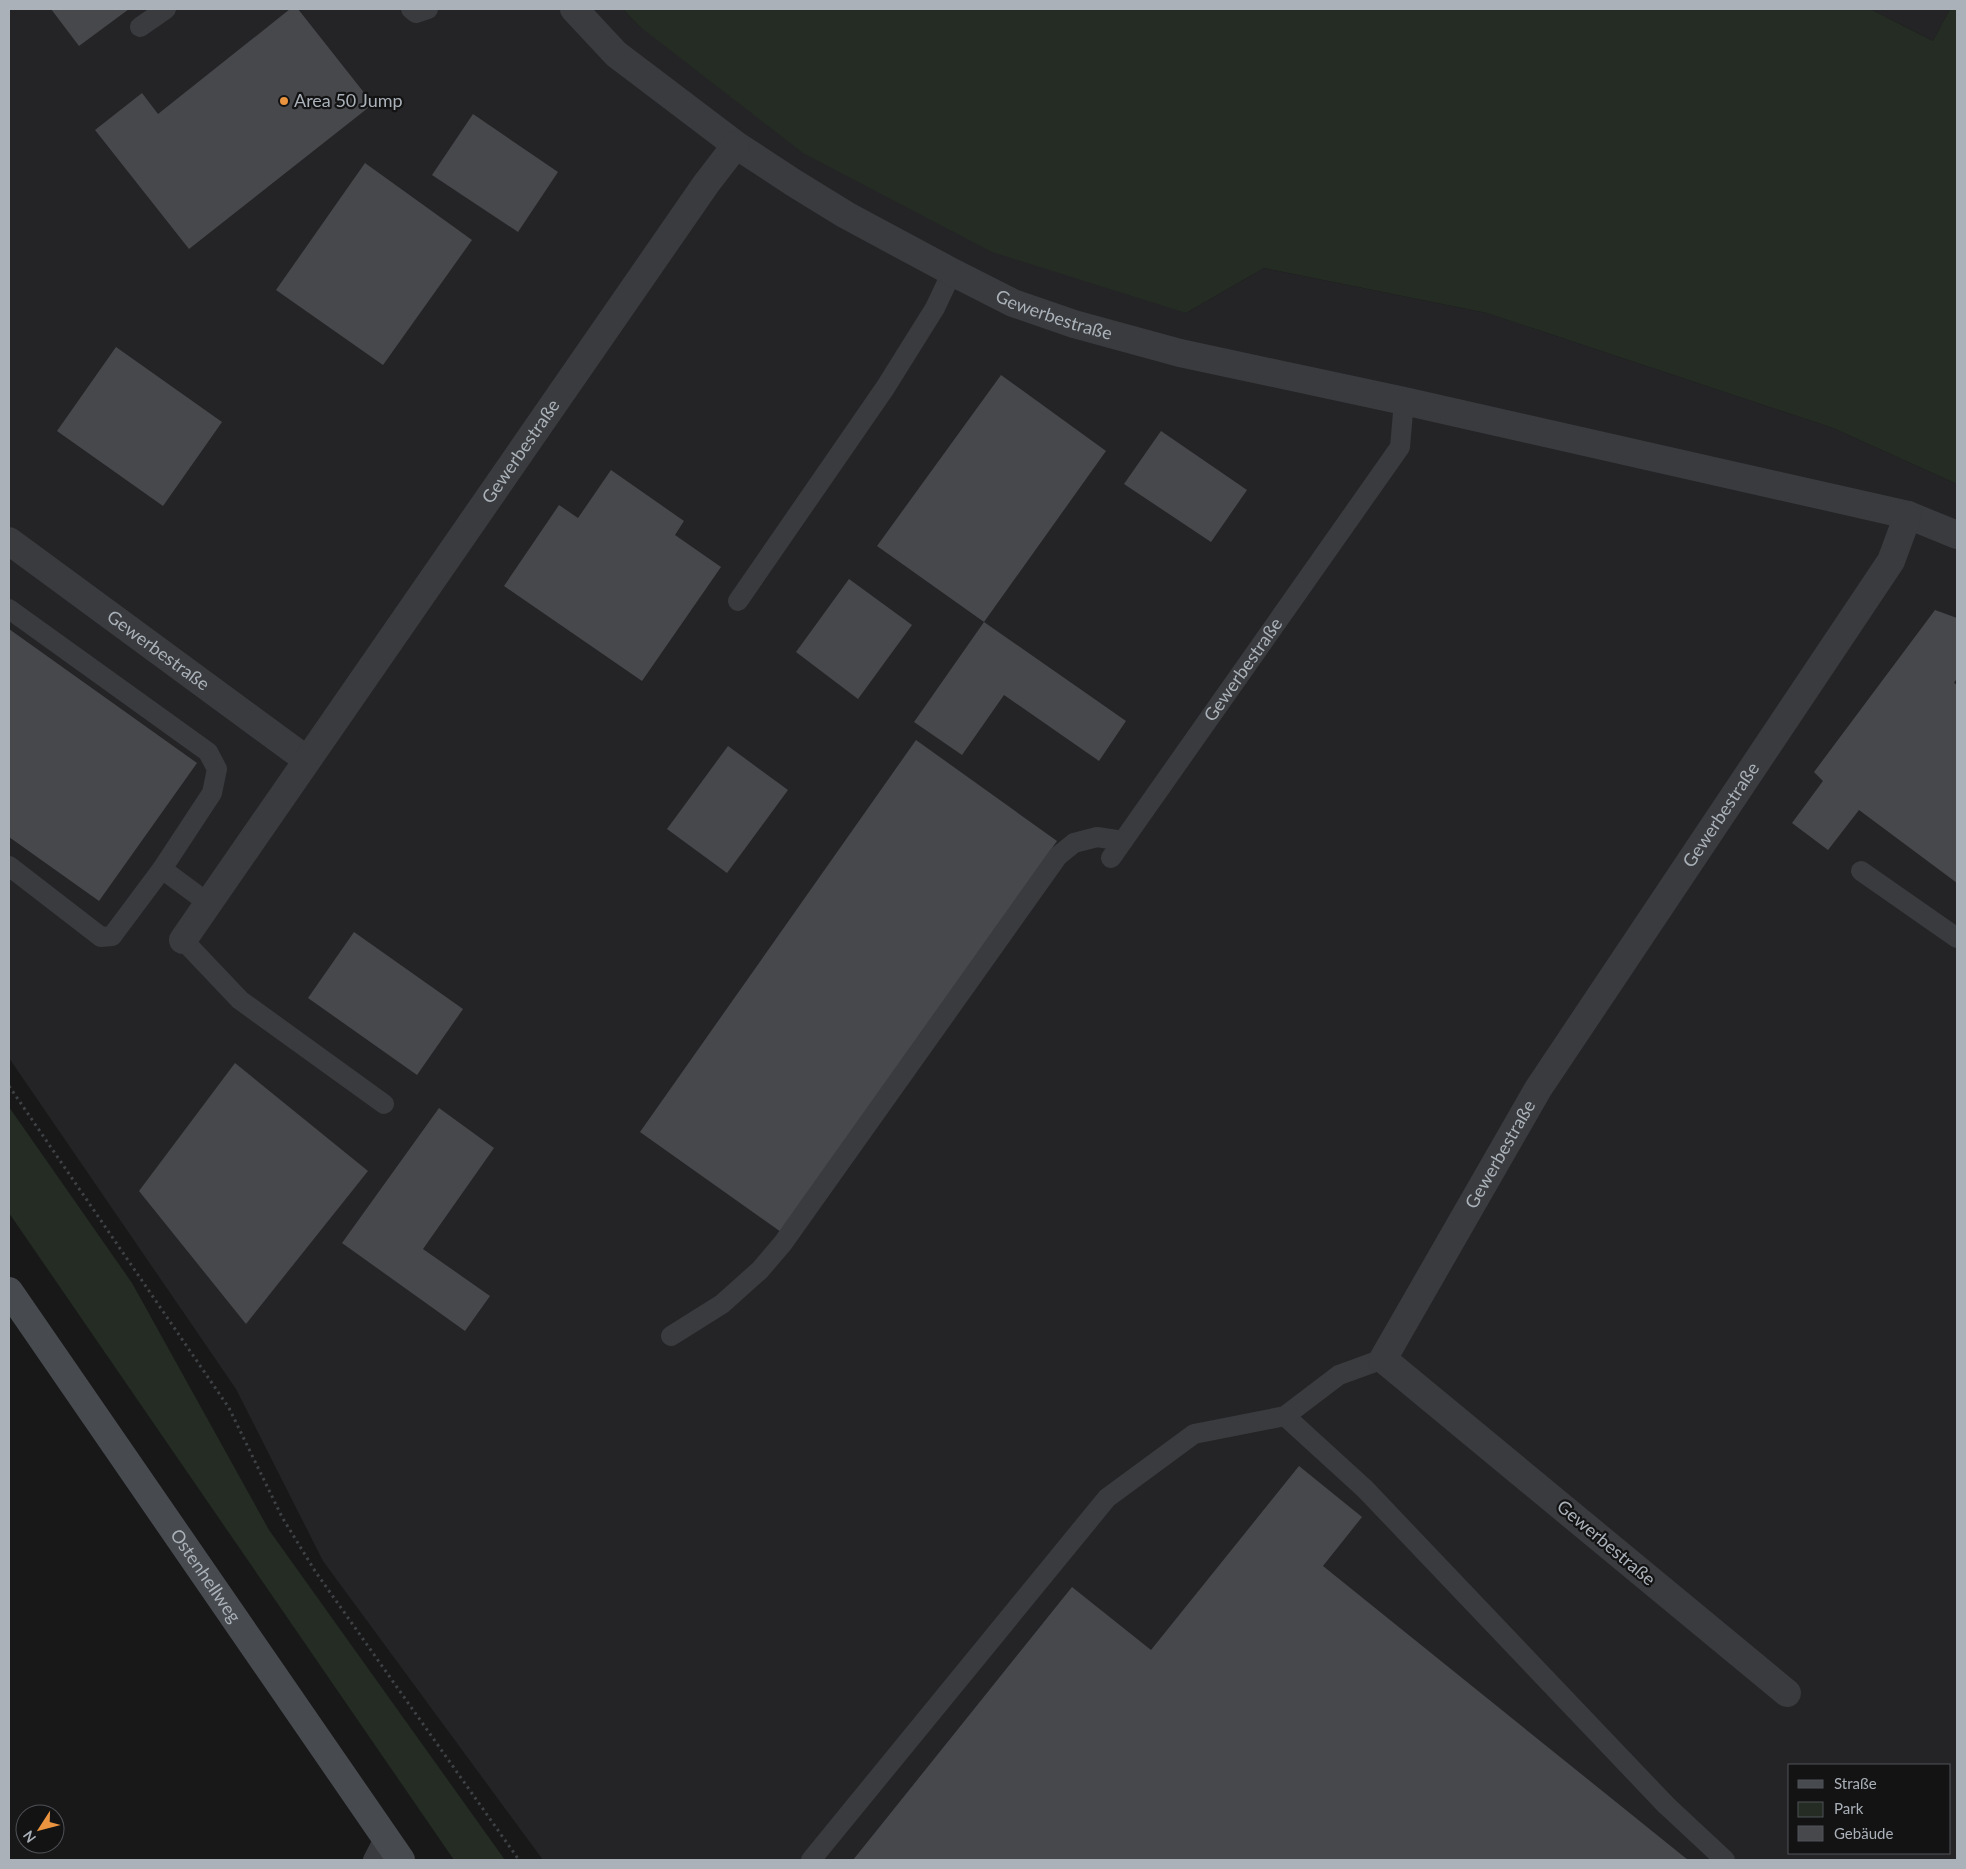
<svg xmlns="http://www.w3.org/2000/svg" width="1966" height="1869" font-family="Lato,sans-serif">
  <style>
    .built { fill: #242426; fill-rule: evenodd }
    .green { fill: #242c24 }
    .building { fill: #47484c }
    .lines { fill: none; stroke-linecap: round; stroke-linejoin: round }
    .path { stroke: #3f4245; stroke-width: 3; stroke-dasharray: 2.5 4; stroke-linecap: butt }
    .lane { stroke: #393b3e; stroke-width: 20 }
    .street { stroke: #393b3e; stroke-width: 28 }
    .secondary { stroke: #474a4e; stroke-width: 28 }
    .poi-dot { fill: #ea943f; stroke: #131314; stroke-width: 2 }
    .labels { text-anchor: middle; stroke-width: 4.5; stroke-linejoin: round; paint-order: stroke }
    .poi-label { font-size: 18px; fill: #aab1b9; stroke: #131314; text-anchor: start }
    .street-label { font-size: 18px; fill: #aab1b9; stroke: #131314 }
  </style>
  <rect width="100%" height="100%" fill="#181819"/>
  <g class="built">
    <path d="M9 9H623L639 26 1186 313 1264 268 1487 313 1833 428 1957 484V1860H543L323 1561 236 1389 9 1058ZM1790 1765H1950V1853H1790Z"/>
    <path d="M1870 9H1950L1933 41Z"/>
  </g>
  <g class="green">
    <path d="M623 9H1870L1933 41 1950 9H1957V484L1833 428 1487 313 1264 268 1186 313 992 252 803 153 639 26Z"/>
    <path d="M9 1107 132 1283 269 1530 505 1860H454L9 1213Z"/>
  </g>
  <g class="building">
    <path d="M51 9H129L79 46Z"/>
    <path d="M290 9H298L373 104 189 249 95 130 142 93 158 114Z"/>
    <path d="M473 114 558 172 518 232 432 175Z"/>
    <path d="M365 163 472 240 383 365 276 290Z"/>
    <path d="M116 347 222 422 163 506 57 431Z"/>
    <path d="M1001 375 1106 451 984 622 877 546Z"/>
    <path d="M1161 431 1247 490 1211 542 1124 484Z"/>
    <path d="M611 470 684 521 675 535 721 567 642 681 504 586 559 505 578 518Z"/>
    <path d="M849 579 912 625 858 699 796 652Z"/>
    <path d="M1935 610 1957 618V678L1954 683 1957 685V883L1859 810 1828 850 1792 823 1823 781 1814 772Z"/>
    <path d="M984 622 1126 721 1099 761 1004 695 962 755 914 722Z"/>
    <path d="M9 629 197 763 99 901 9 837Z"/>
    <path d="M916 740 1057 841 781 1232 640 1132Z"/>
    <path d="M728 746 788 790 727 873 667 829Z"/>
    <path d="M354 932 463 1009 417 1075 308 998Z"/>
    <path d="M235 1063 368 1171 246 1324 139 1191Z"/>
    <path d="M439 1108 494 1148 423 1249 490 1296 465 1331 342 1243Z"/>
    <path d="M1299 1466 1362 1517 1323 1566 1688 1860H853L1072 1587 1151 1650Z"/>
  </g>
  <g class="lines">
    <path class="path" d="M9 1086 229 1408 282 1517 315 1571 519 1860"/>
    <g class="lane">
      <path d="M411 9 416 13 428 9"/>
      <path d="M140 27 166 9"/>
      <path d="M738 601 885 388 935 308 952 272"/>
      <path d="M9 609 208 752 217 769 212 793 162 869 112 936 101 937 9 866"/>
      <path id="s1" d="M1111 858 1400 447 1404 401"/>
      <path d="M162 869 208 903"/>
      <path d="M1861 871 1957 938"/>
      <path d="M183 940 240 1000 384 1104"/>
      <path d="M671 1336 722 1304 760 1270 783 1243 1058 856 1074 843 1097 837 1123 841"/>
      <path d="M1285 1416 1365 1489 1666 1805 1725 1860"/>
      <path d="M373 1860 385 1837"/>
      <path d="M811 1860 1107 1498 1194 1434 1285 1416 1339 1375 1383 1359"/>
    </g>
    <g class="street">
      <path id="s2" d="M574 9 616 54 736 145 794 183 846 215 952 272 1013 303 1074 324 1180 353 1404 401 1908 515 1957 535"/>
      <path id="s3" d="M9 541 307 760"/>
      <path id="s4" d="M183 940 706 184 736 145"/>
      <path id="s5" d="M1787 1693 1383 1359 1538 1089 1891 561 1908 515"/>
    </g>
    <path class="secondary" id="s6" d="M9 1291 401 1860"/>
  </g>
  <circle class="poi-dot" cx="284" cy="101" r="5"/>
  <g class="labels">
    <g class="poi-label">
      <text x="294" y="107">Area 50 Jump</text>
    </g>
    <g class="street-label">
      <text dy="6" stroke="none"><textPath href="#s2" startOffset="574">Gewerbestraße</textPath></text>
      <text dy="6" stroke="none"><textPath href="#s4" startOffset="594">Gewerbestraße</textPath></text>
      <text dy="6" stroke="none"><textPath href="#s3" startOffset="185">Gewerbestraße</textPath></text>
      <text dy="6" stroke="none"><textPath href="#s1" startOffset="230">Gewerbestraße</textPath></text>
      <text dy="6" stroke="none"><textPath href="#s5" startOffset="1165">Gewerbestraße</textPath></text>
      <text dy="6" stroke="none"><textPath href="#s5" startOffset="760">Gewerbestraße</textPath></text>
      <text transform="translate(1606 1543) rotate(40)" y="6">Gewerbestraße</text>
      <text dy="6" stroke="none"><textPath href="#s6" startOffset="346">Ostenhellweg</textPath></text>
    </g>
  </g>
  <rect width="1966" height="1869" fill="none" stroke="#aab1b9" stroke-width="20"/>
  <rect x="1788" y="1764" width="162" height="90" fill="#131314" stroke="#4f5256"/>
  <rect x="1798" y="1780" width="25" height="8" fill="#474a4e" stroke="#4f5256"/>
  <text x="1834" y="1789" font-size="15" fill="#aab1b9">Straße</text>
  <rect x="1798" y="1802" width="25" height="15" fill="#242c24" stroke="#4f5256"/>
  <text x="1834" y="1814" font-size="15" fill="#aab1b9">Park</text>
  <rect x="1798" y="1826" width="25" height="15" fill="#47484c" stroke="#4f5256"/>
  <text x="1834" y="1839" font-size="15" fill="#aab1b9">Gebäude</text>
  <g transform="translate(40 1829) rotate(234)"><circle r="24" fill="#131314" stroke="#4f5256"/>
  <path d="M0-4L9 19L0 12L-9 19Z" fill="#ea943f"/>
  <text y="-8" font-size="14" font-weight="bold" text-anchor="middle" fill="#aab1b9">N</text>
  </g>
</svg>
